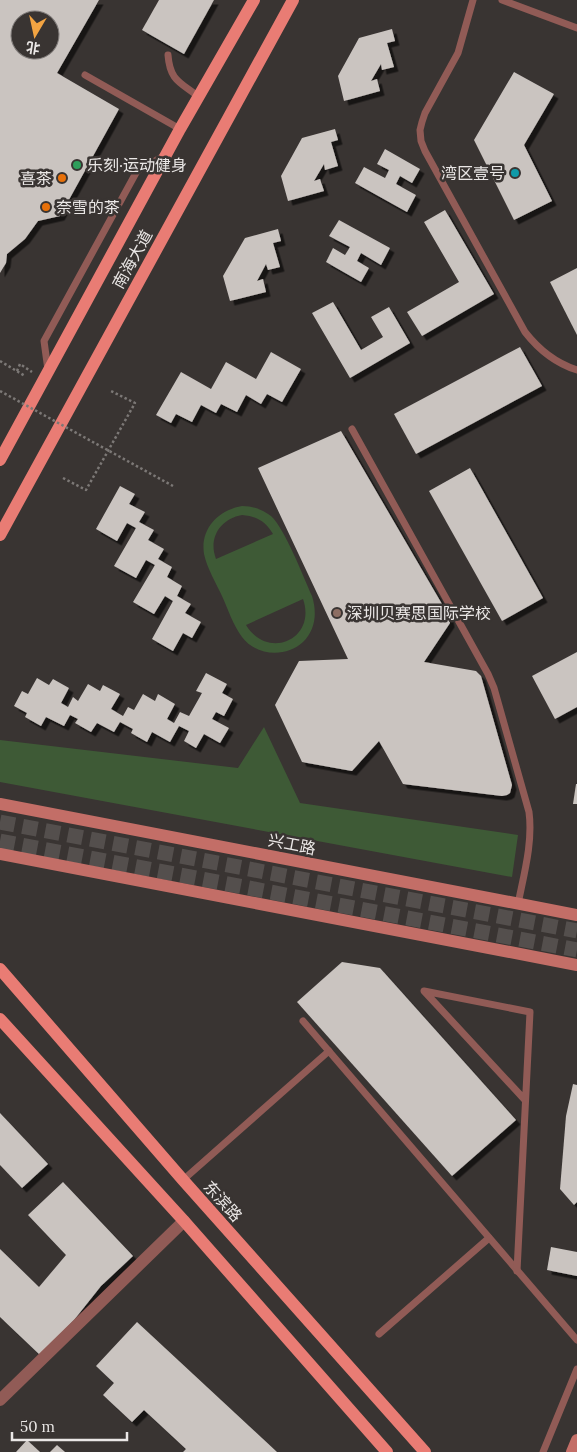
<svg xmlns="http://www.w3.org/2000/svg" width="577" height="1452" font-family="Lora,'Noto Sans SC',serif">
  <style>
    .green { fill: #3e5a36; fill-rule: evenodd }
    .building { fill: #cac4c0; fill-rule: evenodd; filter: url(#shadow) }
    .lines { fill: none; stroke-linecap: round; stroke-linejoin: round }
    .highway-tunnel { stroke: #544f4d; stroke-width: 15; stroke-dasharray: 15 8; stroke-linecap: butt }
    .path { stroke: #7c7876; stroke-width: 2.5; stroke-dasharray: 2.5 2.5; stroke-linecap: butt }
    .lane { stroke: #915b56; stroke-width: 7 }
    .street { stroke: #915b56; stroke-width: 12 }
    .secondary { stroke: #c36e67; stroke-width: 12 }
    .primary { stroke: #e97c74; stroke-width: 12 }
    .path-bridge { stroke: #7c7876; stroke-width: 2.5; stroke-dasharray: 2.5 2.5; stroke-linecap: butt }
    .leisure-dot { fill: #2e9e5b; stroke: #393432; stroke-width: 2 }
    .culture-dot { fill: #0f9aa8; stroke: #393432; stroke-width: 2 }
    .food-dot { fill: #e8710a; stroke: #393432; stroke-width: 2 }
    .education-dot { fill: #8d6e63; stroke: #393432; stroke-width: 2 }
    .labels { text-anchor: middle; stroke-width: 5; stroke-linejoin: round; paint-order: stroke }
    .poi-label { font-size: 16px; fill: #eae7e6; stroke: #393432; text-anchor: start }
    .street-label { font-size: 16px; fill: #eae7e6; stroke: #393432 }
  </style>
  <defs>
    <filter id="shadow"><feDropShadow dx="4.5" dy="4.5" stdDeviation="0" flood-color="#0009"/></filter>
  </defs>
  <rect width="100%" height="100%" fill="#393432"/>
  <g class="green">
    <path d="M242 506C252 506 262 509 271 516 285 529 303 576 312 596 317 612 316 629 303 642 286 658 256 656 242 637 233 625 228 609 222 596 216 583 207 568 204 554 200 528 219 510 242 506ZM242 515C257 516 266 522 273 534L216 559C208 538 220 519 242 515ZM303 599C317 639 268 661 246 625Z"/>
    <path d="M264 727 300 803 518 835 512 877 0 782V740L238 768Z"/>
  </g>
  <g class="building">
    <path d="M0 0H99L57 73 119 109 60 216 38 221 25 239 7 254 6 263 0 273ZM20 20H50V50H20Z"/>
    <path d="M159 0H214L184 54 142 30Z"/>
    <path d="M392 29 395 41 387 43 394 67 382 70 381 64 371 81 377 79 380 91 344 101 338 76 359 38Z"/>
    <path d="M514 72 554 94 524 145 552 201 514 220 474 140Z"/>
    <path d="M335 129 338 140 331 142 338 166 325 170 324 164 314 181 320 179 324 191 288 201 281 176 302 138Z"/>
    <path d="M385 149 420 169 412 183 400 176 396 184 416 195 407 212 355 183 364 167 385 178 389 170 377 164Z"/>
    <path d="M445 210 494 294 422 336 407 312 459 282 424 222Z"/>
    <path d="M339 220 390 248 381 265 361 253 357 261 369 268 361 282 326 262 333 248 345 255 350 247 329 236Z"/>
    <path d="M278 229 281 241 273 243 280 267 268 270 266 264 257 281 263 279 266 292 230 301 223 276 245 238Z"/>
    <path d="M577 268V335L550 282Z"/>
    <path d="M333 302 361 350 383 337 371 317 389 307 410 343 350 378 312 313Z"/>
    <path d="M520 347 542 386 416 454 394 414Z"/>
    <path d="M271 352 301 369 282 402 267 394 261 404 246 395 237 412 221 404 216 413 201 405 192 422 176 414 171 423 156 415 181 372 211 389 226 362 256 379Z"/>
    <path d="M341 431 449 616 450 623 424 662 476 671 481 676 512 785 510 793 507 795 502 796 403 784 379 741 352 771 302 762 275 705 299 661 348 659 258 468Z"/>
    <path d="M470 468 543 598 502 621 429 491Z"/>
    <path d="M120 486 135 494 129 504 145 512 139 522 154 530 148 540 164 549 158 559 172 567 167 577 182 586 177 596 191 604 185 613 201 622 192 638 183 633 173 651 152 639 173 601 165 596 154 614 133 602 155 565 146 560 136 578 114 566 136 528 127 523 117 541 96 529Z"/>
    <path d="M577 652V707L555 719 532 676Z"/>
    <path d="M206 673 227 684 222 693 233 699 224 716 216 712 212 719 229 728 220 743 204 734 196 748 184 741 189 731 179 726 170 742 152 732 147 742 131 733 133 729 120 722 114 732 97 723 91 732 75 723 78 719 70 715 64 726 46 717 41 726 25 717 27 713 14 706 22 691 28 694 37 678 49 685 53 679 69 688 61 703 68 707 73 697 78 701 88 684 100 691 103 685 120 694 111 709 123 716 128 707 134 710 143 694 155 701 158 694 175 704 167 719 174 723 180 712 189 716 202 693 196 691Z"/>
    <path d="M576 784H577V804H573Z"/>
    <path d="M342 962 380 968 516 1120 452 1176 297 1002Z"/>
    <path d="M573 1084 577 1085V1202L574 1205 560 1189 566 1116Z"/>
    <path d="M0 1113 48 1164 22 1188 0 1165Z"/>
    <path d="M63 1182 133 1256 101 1286 74 1320 40 1355 0 1317V1249L39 1287 66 1255 28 1215Z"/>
    <path d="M551 1247 577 1252V1276L547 1270Z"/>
    <path d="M137 1322 277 1452H183L186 1449 144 1410 132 1422 103 1395 114 1383 96 1366Z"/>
    <path d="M27 1440 40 1452H16Z"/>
    <path d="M57 1445 65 1452H50Z"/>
  </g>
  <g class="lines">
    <g class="highway-tunnel">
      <path d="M0 822 577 931"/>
      <path d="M0 841 577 950"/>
    </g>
    <g class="path">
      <path d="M0 361 25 376"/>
      <path d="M17 371 20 364 32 372"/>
      <path d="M63 478 86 490 135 403 111 391"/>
    </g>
    <g class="lane">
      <path d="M473 0 458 53 425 113 422 122 420 130 421 141 425 151 525 332C539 350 555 363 577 370"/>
      <path d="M502 0 577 28"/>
      <path d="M168 55C170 81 180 82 199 97"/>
      <path d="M85 75 180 129"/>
      <path d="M48 370 44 341 137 171 162 157"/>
      <path d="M352 429 488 674 494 688 529 812C533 842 524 874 518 904"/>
      <path d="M303 1021 577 1340"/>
      <path d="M183 1180 329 1051"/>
      <path d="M517 1271 530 1012 424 991 525 1100"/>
      <path d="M379 1334 489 1238"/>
      <path d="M543 1452 577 1369"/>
    </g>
    <path class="street" d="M0 1400 184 1221"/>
    <g class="secondary">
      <path d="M0 804 577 915"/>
      <path d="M0 854 577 965"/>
      <path d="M572 1452 577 1440"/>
    </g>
    <g class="primary">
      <path d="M0 460 180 129 254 0"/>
      <path d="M0 535 293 0"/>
      <path d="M0 969 183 1180 425 1452"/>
      <path d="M0 1019 184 1221 387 1452"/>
    </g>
    <path class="path-bridge" d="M0 391 173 486"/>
  </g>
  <circle class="leisure-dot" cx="77" cy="165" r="5"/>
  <circle class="culture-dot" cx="515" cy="173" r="5"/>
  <g class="food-dot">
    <circle cx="62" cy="178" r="5"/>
    <circle cx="46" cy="207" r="5"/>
  </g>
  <circle class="education-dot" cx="337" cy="613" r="5"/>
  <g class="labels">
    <g class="poi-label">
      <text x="87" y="171">乐刻·运动健身</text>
      <text x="505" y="179" text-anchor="end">湾区壹号</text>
      <text x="52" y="184" text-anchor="end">喜茶</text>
      <text x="56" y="213">奈雪的茶</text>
      <text x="347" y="619">深圳贝赛思国际学校</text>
    </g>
    <g class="street-label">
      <text transform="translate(132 259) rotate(-61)" y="6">南海大道</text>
      <text transform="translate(292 844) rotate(11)" y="6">兴工路</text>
      <text transform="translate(223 1201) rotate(48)" y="6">东滨路</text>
    </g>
  </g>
  <g transform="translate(35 35) rotate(189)"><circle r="24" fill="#393432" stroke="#807c7a"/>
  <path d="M0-4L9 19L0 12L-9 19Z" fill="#f3a442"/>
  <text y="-8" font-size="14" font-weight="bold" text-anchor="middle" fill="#eae7e6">北</text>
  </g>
  <path d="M12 1432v8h115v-8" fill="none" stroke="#eae7e6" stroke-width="2.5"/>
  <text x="20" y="1432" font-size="15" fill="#eae7e6" stroke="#393432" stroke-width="4" paint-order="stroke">50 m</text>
</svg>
